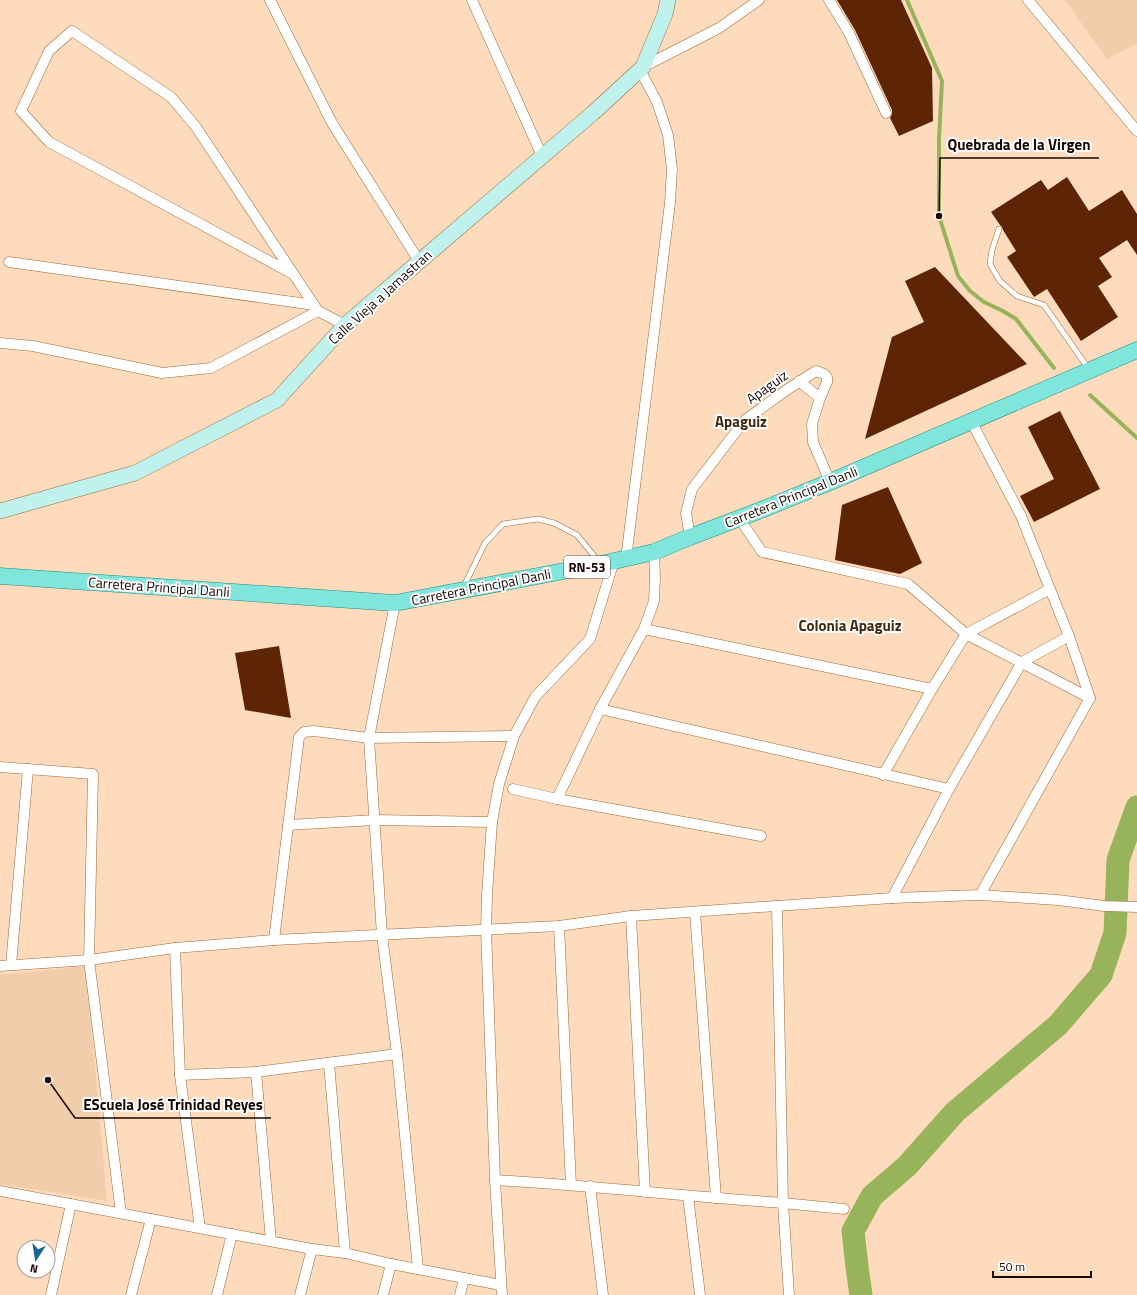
<svg xmlns="http://www.w3.org/2000/svg" width="1137" height="1295" font-family="'Titillium Web',sans-serif">
  <style>
    .built { fill: #f2cdac }
    .lines { fill: none; stroke-linecap: round; stroke-linejoin: round }
    .stream { stroke: #98b45a; stroke-width: 4 }
    .river { stroke: #98b45a; stroke-width: 23 }
    .building { fill: #5d2406 }
    .lane-casing { stroke: #9a6836; stroke-width: 6 }
    .street-casing { stroke: #9a6836; stroke-width: 11 }
    .secondary-casing { stroke: #9a6836; stroke-width: 16 }
    .primary-casing { stroke: #258c7e; stroke-width: 17 }
    .lane { stroke: #fff; stroke-width: 5 }
    .street { stroke: #fff; stroke-width: 10 }
    .secondary { stroke: #c0f2ed; stroke-width: 15 }
    .primary { stroke: #80e5da; stroke-width: 16 }
    .labels { text-anchor: middle; stroke-width: 4; stroke-linejoin: round; paint-order: stroke }
    .shield { fill: #fff; stroke: #5d514c; stroke-width: 1 }
    .shield-label { font-size: 13px; font-weight: bold; fill: #180600 }
    .street-label { font-size: 14px; fill: #180600; stroke: #fff }
    .neighbourhood-label { font-size: 15px; font-weight: bold; fill: #43290e; stroke: #fff }
    .leader { fill: none; stroke: #180600; stroke-width: 1.5 }
    .callout-dot { fill: #180600; stroke: #fff; stroke-width: 1.5 }
    .callout-label { font-size: 15px; text-anchor: middle; font-weight: bold; fill: #180600; stroke: #fff; stroke-width: 4; stroke-linejoin: round; paint-order: stroke }
  </style>
  <rect width="100%" height="100%" fill="#fedbbd"/>
  <g class="built">
    <path d="M1065 0H1137V44L1107 59Z"/>
    <path d="M86 966 107 1201 0 1184V975Z"/>
  </g>
  <g class="lines">
    <g class="stream">
      <path d="M907 0 942 81 939 139V216L958 276 970 291 984 302 1003 311 1016 319 1054 368"/>
      <path d="M1090 395 1137 438"/>
    </g>
    <path class="river" d="M861 1295 857 1267 853 1231 872 1196 907 1166 955 1112 1058 1025 1101 975 1115 933 1118 860 1137 807"/>
  </g>
  <g class="building">
    <path d="M837 0H901L932 68 933 121 899 136 890 118 892 114V110L855 30Z"/>
    <path d="M1067 177 1089 211 1122 190 1137 214V255L1127 240 1099 258 1112 277 1098 286 1118 317 1081 341 1047 289 1034 297 1007 257 1016 251 1003 230 1002 227 1000 225 991 212 1041 180 1048 190Z"/>
    <path d="M935 267 1027 364 865 439 892 337 924 322 905 281Z"/>
    <path d="M1060 411 1100 489 1034 522 1020 496 1054 479 1028 427Z"/>
    <path d="M888 487 922 563 900 574 835 560 842 505Z"/>
    <path d="M279 646 291 718 245 710 235 653Z"/>
  </g>
  <g class="lines">
    <defs>
      <g id="lane">
        <path d="M999 229 992 250 990 264 1000 281 1017 296 1044 305 1088 368"/>
        <path d="M464 586 485 543 503 524 538 519 554 523 577 535 599 562"/>
      </g>
      <g id="street">
        <path d="M270 0 332 123 419 261"/>
        <path d="M472 0 542 156"/>
        <path d="M829 0 849 33 886 113"/>
        <path d="M1028 0 1137 131"/>
        <path d="M643 67 719 28 759 0"/>
        <path d="M9 262 314 305"/>
        <path d="M293 274 49 142 21 111 49 51 72 31 171 97 196 127 314 305 318 311 345 325"/>
        <path d="M0 343 33 346 162 373 211 368 318 311"/>
        <path d="M799 381 820 398"/>
        <path d="M739 518 762 552 908 584 966 634 1090 698"/>
        <path d="M690 537 686 513 692 489 745 420 788 389 816 371 824 374 827 377V382L820 398 812 424 813 442 830 482"/>
        <path d="M626 559 670 203 672 169 668 135 657 102 640 70"/>
        <path d="M395 603 369 738 382 935 397 1054 418 1269"/>
        <path d="M644 629 932 689"/>
        <path d="M600 709 949 789"/>
        <path d="M0 767 93 774 89 960 121 1213"/>
        <path d="M883 775 932 689 966 634 1050 589 1021 516 971 421"/>
        <path d="M513 789 557 799 761 836"/>
        <path d="M557 799 600 709 644 629 654 601 655 577 654 552"/>
        <path d="M288 825 375 820 492 822"/>
        <path d="M980 895 1090 698 1069 636"/>
        <path d="M892 898 949 789 1022 662 1069 636 1050 589"/>
        <path d="M695 912 716 1198"/>
        <path d="M631 916 645 1192"/>
        <path d="M559 926 571 1185"/>
        <path d="M274 940 299 737 304 732 314 731 369 738 514 736"/>
        <path d="M175 948 180 1075 200 1228"/>
        <path d="M11 965 28 769"/>
        <path d="M0 966 89 960 175 948 274 940 559 926 631 916 892 898 980 895 1058 900 1104 906 1137 907"/>
        <path d="M329 1063 345 1253"/>
        <path d="M256 1072 271 1241"/>
        <path d="M180 1075 256 1072 397 1054"/>
        <path d="M495 1180C591 1186 686 1196 783 1203L777 906"/>
        <path d="M590 1186 603 1295"/>
        <path d="M0 1191 312 1249 345 1253 391 1264 501 1285"/>
        <path d="M688 1196 700 1295"/>
        <path d="M51 1295 71 1204"/>
        <path d="M131 1295 151 1219"/>
        <path d="M217 1295 232 1234"/>
        <path d="M300 1295 312 1249"/>
        <path d="M383 1295 391 1264"/>
        <path d="M460 1295 464 1278"/>
        <path d="M502 1295 495 1180 486 929 487 895 492 822 499 784 514 736 535 697 590 639 614 561"/>
        <path d="M789 1295 783 1203 844 1209"/>
      </g>
      <path id="secondary" d="M0 511 135 473 277 400 345 325 593 113 643 67 665 14 668 0"/>
      <path id="primary" d="M0 576 395 603 601 564 654 552 690 537 761 510 830 482 1137 350"/>
    </defs>
    <use href="#lane" class="lane-casing"/>
    <use href="#street" class="street-casing"/>
    <use href="#secondary" class="secondary-casing"/>
    <use href="#primary" class="primary-casing"/>
    <use href="#lane" class="lane"/>
    <use href="#street" class="street"/>
    <use href="#secondary" class="secondary"/>
    <use href="#primary" class="primary"/>
  </g>
  <g class="labels">
    <rect class="shield" x="564" y="556" width="46" height="22" rx="3"/>
    <g class="shield-label">
      <text x="587" y="572">RN-53</text>
    </g>
    <g class="street-label">
      <text transform="translate(380 297) rotate(-42)" y="5">Calle Vieja a Jamastran</text>
      <text transform="translate(767 387) rotate(-35)" y="5">Apaguiz</text>
      <text transform="translate(791 497) rotate(-22)" y="5">Carretera Principal Danli</text>
      <text transform="translate(159 587) rotate(4)" y="5">Carretera Principal Danli</text>
      <text transform="translate(481 587) rotate(-11)" y="5">Carretera Principal Danli</text>
    </g>
    <g class="neighbourhood-label">
      <text x="741" y="427">Apaguiz</text>
      <text x="850" y="631">Colonia Apaguiz</text>
    </g>
  </g>
  <path class="leader" d="M939 216L940 158H1099M48 1080L75 1118H271"/>
  <g class="callout-dot">
    <circle cx="939" cy="216" r="4"/>
    <circle cx="48" cy="1080" r="4"/>
  </g>
  <g class="callout-label">
    <text x="1019" y="150">Quebrada de la Virgen</text>
    <text x="173" y="1110">EScuela José Trinidad Reyes</text>
  </g>
  <g transform="translate(36 1259) rotate(192)"><circle r="19" fill="#ffffff" stroke="#a39b99"/>
  <path d="M0-3L7 15L0 10L-7 15Z" fill="#186598"/>
  <text y="-6" font-size="11" font-weight="bold" text-anchor="middle" fill="#180600">N</text>
  </g>
  <path d="M993 1271v6h98v-6" fill="none" stroke="#180600" stroke-width="2"/>
  <text x="999" y="1271" font-size="12" fill="#180600" stroke="#ffffff" stroke-width="3" paint-order="stroke">50 m</text>
</svg>
